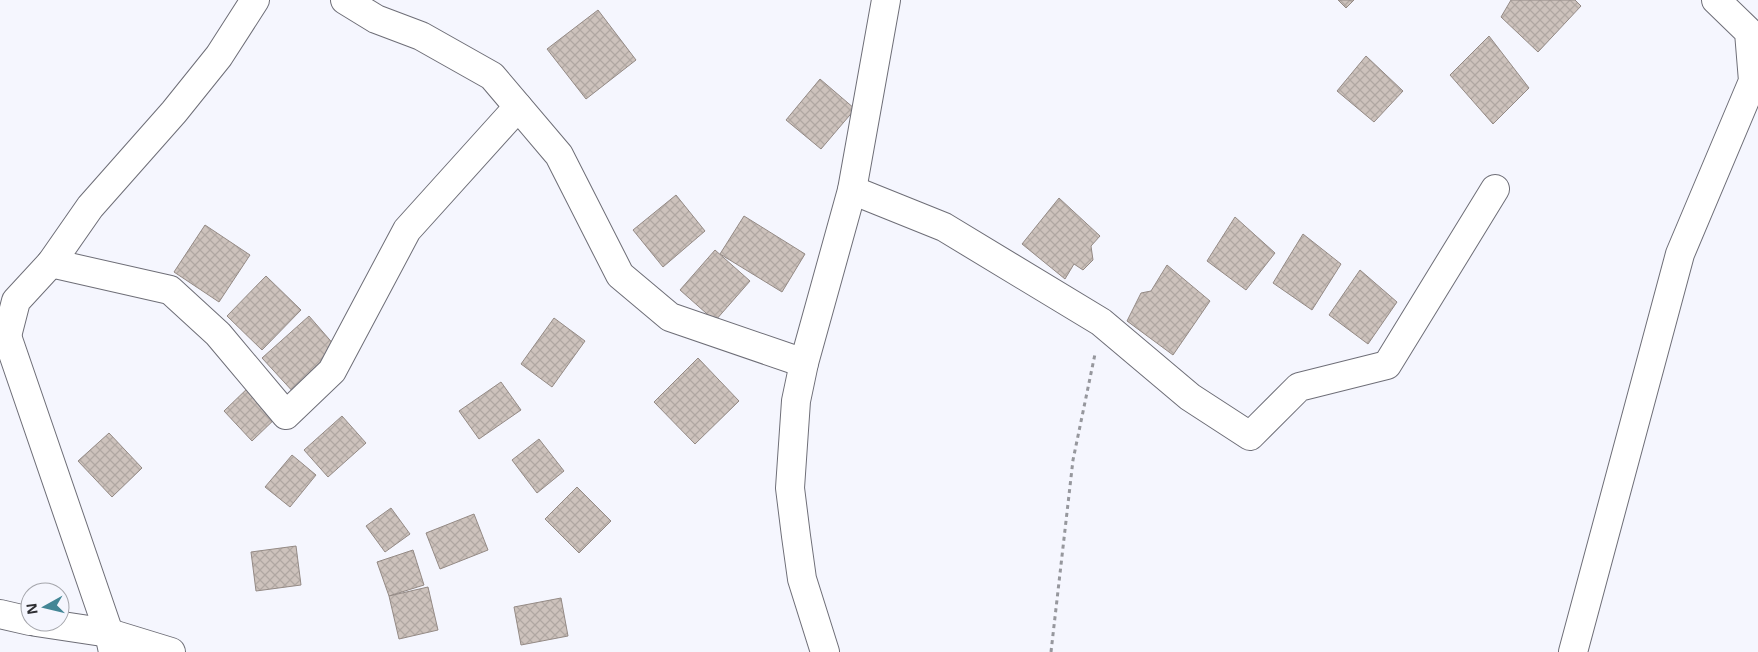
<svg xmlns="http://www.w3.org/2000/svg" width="1758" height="652" font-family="'Noto Sans',sans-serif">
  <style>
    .building { fill: url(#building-cross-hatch); stroke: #948a85 }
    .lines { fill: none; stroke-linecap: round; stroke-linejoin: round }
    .street-casing { stroke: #6e6e77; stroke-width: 30 }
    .path { stroke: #96979d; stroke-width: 3; stroke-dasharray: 4 4; stroke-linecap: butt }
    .street { stroke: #fff; stroke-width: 28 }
  </style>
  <defs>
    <pattern id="building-cross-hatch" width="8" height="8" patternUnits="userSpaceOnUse" patternTransform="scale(1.25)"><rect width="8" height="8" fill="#cdc2bc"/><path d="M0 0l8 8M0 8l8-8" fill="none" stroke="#b0a7a2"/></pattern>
  </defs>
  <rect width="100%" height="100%" fill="#f5f6fe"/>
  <g class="building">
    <path d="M1338 0H1354L1346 8Z"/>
    <path d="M1511 0H1575L1581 6 1538 52 1501 17Z"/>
    <path d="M598 10 636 60 586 99 547 49Z"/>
    <path d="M1489 36 1529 88 1493 124 1450 75Z"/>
    <path d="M1366 56 1403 91 1374 122 1337 91Z"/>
    <path d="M820 79 855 109 821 149 786 120Z"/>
    <path d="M676 195 705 231 663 267 633 230Z"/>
    <path d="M1059 198 1100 236 1091 246 1093 260 1083 270 1074 264 1065 279 1022 244Z"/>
    <path d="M744 216 805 254 782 292 720 254Z"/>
    <path d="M1235 217 1275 253 1246 290 1207 261Z"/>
    <path d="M205 225 250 255 219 302 174 272Z"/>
    <path d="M1303 234 1341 264 1312 310 1273 283Z"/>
    <path d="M715 250 750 281 715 321 680 290Z"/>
    <path d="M1167 265 1210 301 1173 355 1127 321 1141 293 1151 291Z"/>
    <path d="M1360 270 1397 302 1368 344 1329 315Z"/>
    <path d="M266 276 301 310 262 350 227 316Z"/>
    <path d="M309 316 342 354 296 395 262 358Z"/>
    <path d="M554 318 585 341 552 387 521 364Z"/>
    <path d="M698 358 739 401 695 444 654 402Z"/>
    <path d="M501 382 521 410 479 439 459 411Z"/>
    <path d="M252 384 280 414 252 441 224 411Z"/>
    <path d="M342 416 366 443 328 477 304 450Z"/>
    <path d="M109 433 142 468 112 497 78 461Z"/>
    <path d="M539 439 564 471 537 493 512 460Z"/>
    <path d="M292 455 316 475 290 507 265 487Z"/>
    <path d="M577 487 611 521 579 553 545 519Z"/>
    <path d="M391 508 410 534 385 552 366 526Z"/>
    <path d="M474 514 488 550 440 569 426 533Z"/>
    <path d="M296 546 301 585 256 591 251 552Z"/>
    <path d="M413 550 424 585 389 596 377 562Z"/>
    <path d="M428 587 438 630 399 639 389 596Z"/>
    <path d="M561 598 568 636 521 645 514 607Z"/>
  </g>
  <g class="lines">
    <defs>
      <g id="street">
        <path d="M345 0 376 19 421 36 492 76 559 155 620 275 670 317 804 363"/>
        <path d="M852 190 944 227 1101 322 1190 397 1250 436 1299 387 1387 365 1495 189"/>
        <path d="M51 263 170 290 218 334 286 415 332 371 407 230 518 107"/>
        <path d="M0 321 7 336 109 633 113 652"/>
        <path d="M7 336 16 301 51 263 90 207 174 112 219 56 255 0"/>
        <path d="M0 614 30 621"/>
        <path d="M36 622 109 633 171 652"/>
        <path d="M825 652 802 579 796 536 790 488 796 401 804 363 852 190 886 0"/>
        <path d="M1573 652 1680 254 1753 81 1749 32 1716 0"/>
      </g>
    </defs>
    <use href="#street" class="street-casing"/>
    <path class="path" d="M1051 652 1073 460 1095 354"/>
    <use href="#street" class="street"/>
  </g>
  <g transform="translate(45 607) rotate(262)"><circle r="24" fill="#f5f6fe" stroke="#a5a6ac"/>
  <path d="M0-4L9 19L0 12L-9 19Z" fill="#438696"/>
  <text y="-8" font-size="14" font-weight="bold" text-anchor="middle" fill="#2e2e32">N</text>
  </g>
</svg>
